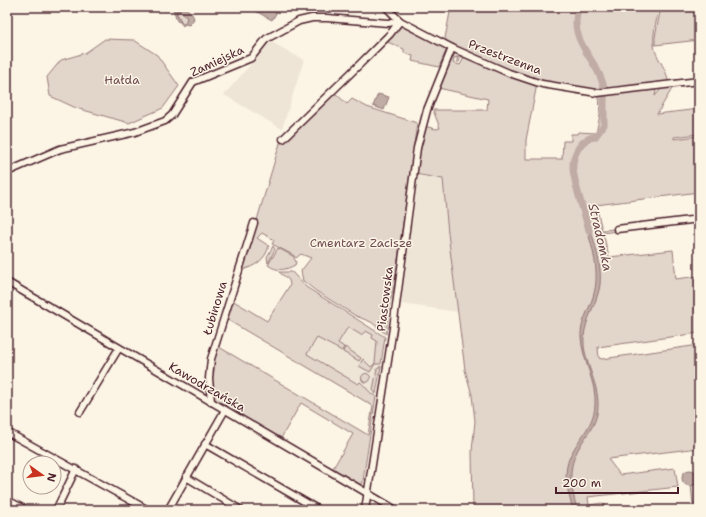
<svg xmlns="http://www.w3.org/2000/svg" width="706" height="517" font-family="'Shantell Sans',sans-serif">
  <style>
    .built { fill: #eee5d7 }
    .green { fill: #e2d5ca; stroke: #967a7a }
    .water { fill: #c0aca5; stroke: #917474; fill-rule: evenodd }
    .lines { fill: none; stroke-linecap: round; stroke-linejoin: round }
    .river { stroke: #c0aca5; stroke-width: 7 }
    .minor-casing { stroke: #4a1f2b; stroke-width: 9 }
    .minor { stroke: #fcf5e5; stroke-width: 6 }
    .labels { text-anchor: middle; stroke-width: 3; stroke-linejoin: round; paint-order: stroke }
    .street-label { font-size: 12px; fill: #4a1f2b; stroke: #fcf5e5 }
    .park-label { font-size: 12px; fill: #704c53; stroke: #fcf5e5 }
    .water-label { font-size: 13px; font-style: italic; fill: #6d4950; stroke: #fcf5e5 }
  </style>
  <rect width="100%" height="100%" fill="#fcf5e5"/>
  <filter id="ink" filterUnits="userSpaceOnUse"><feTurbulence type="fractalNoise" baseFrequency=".025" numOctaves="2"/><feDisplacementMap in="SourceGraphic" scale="8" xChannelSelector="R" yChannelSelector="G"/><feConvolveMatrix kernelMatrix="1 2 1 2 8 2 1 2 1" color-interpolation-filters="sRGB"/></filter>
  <g filter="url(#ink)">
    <g class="built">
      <path d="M268 40 304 60 282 129 224 95 256 58Z"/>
      <path d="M418 176 443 179 458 312 401 304Z"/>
      <path d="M335 306 385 340 374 407 300 363Z"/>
    </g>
    <g class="green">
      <path d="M451 7H659C657 21 651 36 655 50 658 60 668 71 668 82 647 84 617 91 597 90 543 87 494 66 447 41L445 38Z"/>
      <path d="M661 7H699V40L655 45V37Z"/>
      <path d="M177 10 182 12 187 18 186 23H182L177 14Z"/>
      <path d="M400 26H403L446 47V51L439 67 412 61 413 56 404 53V49L385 41Z"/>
      <path d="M105 39 134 40 157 55 179 86 163 108 129 123 76 108 50 96 47 77 61 60 85 53Z"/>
      <path d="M455 53 461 54V56L459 62H457V58L461 56 454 58 453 63 460 65 465 56 537 84 526 140V159H562L563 141H571V134H577L578 132 596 133 600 115 599 96 654 89 656 91 655 96 661 89 673 87 657 114 699 109V134L674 137V139L699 136V192L596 205 602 230 615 229 616 231 603 233 609 257 673 250 676 279 699 276V333L598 347 599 358 602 359 699 345V448L608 459 620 475 675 468 678 487 588 497 589 505 602 503 611 510H473L472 451 475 421 472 395 465 370 448 233 443 179 415 174 424 126 436 129 440 128 433 110H487L488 99 438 88Z"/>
      <path d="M334 92 347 104 352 99 367 107 417 123 395 282 389 306 386 334 371 322 356 316 316 291 303 281 301 271 311 258 301 254 296 258 293 255 272 244 274 240 262 233 257 238 269 246C265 260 256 266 242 270L280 143Z"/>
      <path d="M273 246 275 249 268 263 267 257Z"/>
      <path d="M278 248 293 256 296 262 295 265C286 270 277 272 268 265Z"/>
      <path d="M279 272H292L306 287 385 337 381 364H375L370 372 359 366 363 359 371 367 375 363 377 341 372 338 373 335 366 331 361 335 348 327 338 343 344 347 342 351 317 338 307 354 358 384 360 382C366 386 370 395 376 396L362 487 332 470 353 434 301 403 280 440 213 401 210 372 225 324 219 347 368 435 373 406 226 319 232 300 267 321 290 285 289 280Z"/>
      <path d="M345 347 361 358 359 361 343 352Z"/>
      <path d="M381 366 376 394 373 390 377 369Z"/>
      <circle cx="366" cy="378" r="4.5"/>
      <path d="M699 484V510H697V505H693L691 485Z"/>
    </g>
    <g class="water">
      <path d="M170 7C181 7 191 7 194 19L189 25 185 24 183 26 180 22 177 21 174 11ZM177 10 182 12 187 18 185 23H182L177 14Z"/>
      <path d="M248 7H280L272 20Z"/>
      <path d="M378 94 389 97 384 110 373 106Z"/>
      <path d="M588 221C594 242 604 269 599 290 594 310 582 324 584 346 587 369 602 390 597 414 595 424 589 432 583 441 566 467 570 481 577 510H573C569 495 563 477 568 462 574 442 594 428 595 405 597 383 582 360 581 337 580 323 589 310 593 297 601 272 592 247 585 222Z"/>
      <circle cx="690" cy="478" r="8"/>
    </g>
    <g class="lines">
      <g class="river">
        <path d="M578 7C577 12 576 18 576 23 576 47 601 66 604 89"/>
        <path d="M589 230C584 212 575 187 573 169 572 155 581 138 595 137L604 125V92"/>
      </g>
      <defs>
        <g id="minor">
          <path d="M386 7 400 21 452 48 509 73 542 84 597 93 699 81"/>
          <path d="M283 139 359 65 390 34 400 21"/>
          <path d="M7 172 60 149 135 132 165 121 172 115 193 82 251 58 266 39 299 21 312 18H327L388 23 400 21"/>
          <path d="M617 229 699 219"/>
          <path d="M7 282 396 510"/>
          <path d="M211 402 209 378 211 359 254 223"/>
          <path d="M80 412 119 348"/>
          <path d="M7 432 148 510"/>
          <path d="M205 444 319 510"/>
          <path d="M186 477 241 510"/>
          <path d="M7 500 26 510"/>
          <path d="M56 510 76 469"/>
          <path d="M168 510 225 410"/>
          <path d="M365 510 393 328 417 148 427 110 452 48"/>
        </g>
      </defs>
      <use href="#minor" class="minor-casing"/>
      <use href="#minor" class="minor"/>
    </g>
  </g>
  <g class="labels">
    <g class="street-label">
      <text transform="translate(505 57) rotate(21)" y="4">Przestrzenna</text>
      <text transform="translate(217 61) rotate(-25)" y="4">Zamiejska</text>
      <text transform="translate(385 299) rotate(-83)" y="4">Piastowska</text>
      <text transform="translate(215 308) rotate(-73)" y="4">Łubinowa</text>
      <text transform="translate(207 387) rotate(30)" y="4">Kawodrzańska</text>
    </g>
    <g class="park-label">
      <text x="122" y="84">Hałda</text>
      <text x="361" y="247">Cmentarz Zacisze</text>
    </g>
    <g class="water-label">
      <text transform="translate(601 237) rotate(77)" y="5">Stradomka</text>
    </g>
  </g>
  <rect width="706" height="517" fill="none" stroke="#fcf5e5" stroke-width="24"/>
  <rect x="12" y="12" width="682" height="493" fill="none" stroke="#4a1f2b" stroke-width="1.5" filter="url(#ink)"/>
  <g transform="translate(42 475) rotate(104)"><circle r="19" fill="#fcf5e5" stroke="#b59f9b"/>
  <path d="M0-3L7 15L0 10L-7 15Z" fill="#c8321e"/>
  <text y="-6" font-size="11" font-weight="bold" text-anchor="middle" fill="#4a1f2b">N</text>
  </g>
  <path d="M556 487v6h122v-6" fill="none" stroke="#4a1f2b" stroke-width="2"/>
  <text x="562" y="487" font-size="12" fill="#4a1f2b" stroke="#fcf5e5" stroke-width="3" paint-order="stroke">200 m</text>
</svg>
